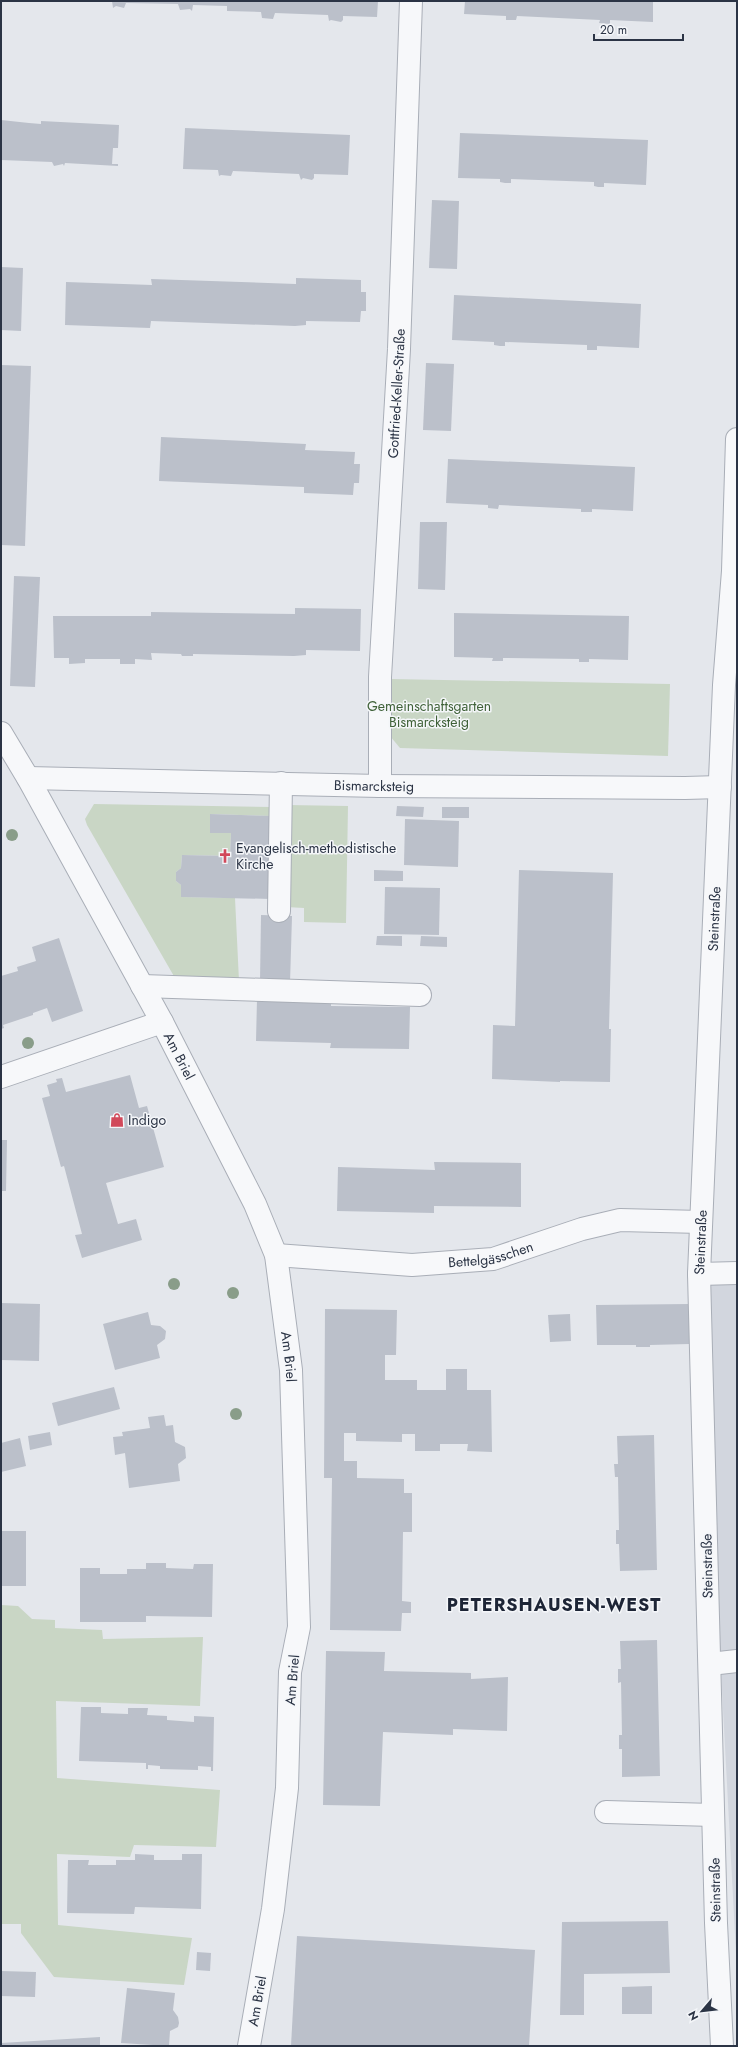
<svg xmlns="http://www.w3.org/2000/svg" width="738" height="2047" font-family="Jost,sans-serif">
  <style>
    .built { fill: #d2d6de }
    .green { fill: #c9d6c5 }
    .building { fill: #bbc0ca }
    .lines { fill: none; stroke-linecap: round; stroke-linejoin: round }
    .minor-casing { stroke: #a9aeb7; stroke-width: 24 }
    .minor { stroke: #f7f8fa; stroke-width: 22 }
    .tree { fill: #899d89 }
    .labels { text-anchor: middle; stroke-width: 3; stroke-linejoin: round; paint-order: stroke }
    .street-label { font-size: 14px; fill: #2b3445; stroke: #f4f6f9 }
    .park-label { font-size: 14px; fill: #3f6138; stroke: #f4f6f9 }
    .poi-label { font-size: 14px; fill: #2b3445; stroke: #f4f6f9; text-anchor: start }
    .district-label { font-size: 18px; font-weight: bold; letter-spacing: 1px; fill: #1d2536; stroke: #f4f6f9 }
  </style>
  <rect width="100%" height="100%" fill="#e4e7ec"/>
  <path class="built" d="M737 1283V1972L718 1615 710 1284Z"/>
  <g class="green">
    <path d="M390 679 670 684 668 756 400 748 390 736Z"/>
    <path d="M94 804 272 807V816L211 814 210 833H231L230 856 182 855 181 868 176 872V881L181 885V897L235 898 239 981 175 978 87 825 85 819Z"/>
    <path d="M288 805 348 806 346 923 304 922V908L286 907Z"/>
    <path d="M1 1605 18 1606 32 1619 55 1620V1628L102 1630 103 1639 203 1637 200 1706 56 1701 57 1778 220 1790 216 1847 134 1845 130 1857 57 1854 58 1925 192 1938 184 1985 54 1977 21 1933V1924H1Z"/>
  </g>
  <g class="building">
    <path d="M112 1H378L377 17 343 16V20L341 22 331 20 329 21 328 15 275 13 273 19 262 18 261 12 227 11V6L193 5 192 11 190 9 180 10 178 4 126 3 124 8 116 6 113 8Z"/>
    <path d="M465 1H653V22L610 20V24L599 23 600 20 517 16 516 20H506V16L464 14Z"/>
    <path d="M1 120 29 123 41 124V121L119 125 118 148H113L112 164H118V166L65 163 64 166 63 164 54 166 52 162 1 160Z"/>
    <path d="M185 128 350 135 348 175 314 174V178L312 180 303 178 301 180 299 174 233 171 231 176 221 175 219 176 218 170 183 169Z"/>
    <path d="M460 133 648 140 646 185 604 183V187H598L594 186V182L511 179V183H505L500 182V179L458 178Z"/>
    <path d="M432 200 459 201 457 269 429 268Z"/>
    <path d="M1 267 23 268 21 331 1 330Z"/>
    <path d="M296 278 361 280V292H366V311H361L360 322 306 321V325L295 326 151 321 150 328 65 325 66 282 152 285 151 279 296 284Z"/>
    <path d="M454 295 641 304 639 348 597 346V350H587V345L505 342V346H500L494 345V342L452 340Z"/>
    <path d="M426 363 454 364 451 431 423 430Z"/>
    <path d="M1 365 31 366 25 546 1 545Z"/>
    <path d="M161 437 306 444 305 450 355 452 354 464H360L359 483H354L353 495 304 493V487L159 481Z"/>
    <path d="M448 459 635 467 633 511 592 509V512H581V509L499 505 498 509 488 508V505L446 503Z"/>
    <path d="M420 522H447L445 590 418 589Z"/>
    <path d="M14 576 40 577 35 687 10 686Z"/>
    <path d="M295 608 361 609 360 651 306 650V655L294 656 193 654V656H182L181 654 151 653 152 660 135 659V664H120V659H85V663L69 664V658H54L53 616H151V612L295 614Z"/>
    <path d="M454 613 629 616 628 660 589 659V662H579V659L503 658V661H492L493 658 454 657Z"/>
    <path d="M397 806 424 807 423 817 396 816Z"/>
    <rect x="442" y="807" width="27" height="11"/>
    <path d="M210 814 274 816 271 899 181 897V885L176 881V872L181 868 182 855 230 856 231 833H210Z"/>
    <path d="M405 819 459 821 458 867 404 865Z"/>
    <path d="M374 870 403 871V881H374Z"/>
    <path d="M519 870 613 873 609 1029H611L610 1082 560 1081V1082L492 1079 493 1025 515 1026Z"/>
    <path d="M385 887 440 888 439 935 384 934Z"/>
    <path d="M261 915 292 916 290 983 260 982Z"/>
    <path d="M377 936H402V946L376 945Z"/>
    <path d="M421 936 447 937V947L420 946Z"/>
    <path d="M59 938 83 1011 52 1022 47 1008 33 1013V1015L3 1025 4 1028 1 1029V976L18 971 17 967 36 961 32 947Z"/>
    <path d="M257 999 331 1001V1006L410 1007 409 1049 330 1048 331 1043 256 1041Z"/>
    <path d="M130 1075 139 1108 147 1106 164 1167 106 1183 118 1224 136 1219 142 1240 82 1258 75 1235 82 1234 64 1166 61 1167 42 1098 50 1096 47 1085 57 1082 56 1079 62 1078 66 1092Z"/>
    <path d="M1 1140H7L6 1191H1Z"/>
    <path d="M434 1162 521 1163V1207L434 1206V1213L337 1211 338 1167 435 1170Z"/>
    <path d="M1 1303 40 1304 39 1361 1 1360Z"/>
    <path d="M689 1304V1344L650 1345V1347H636V1345H597L596 1305Z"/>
    <path d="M325 1309 397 1310 396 1355H385V1380H417V1390H446V1369H467V1390H491L492 1452 467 1451 468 1444H440V1451H415V1434H402V1442L356 1441V1433H344V1461H357V1478L404 1479V1493H412V1532H403L402 1601 411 1602V1613H402L401 1631 330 1630 332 1478H324Z"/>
    <path d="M148 1312 151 1325 160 1326 166 1331 165 1339 157 1345 160 1358 115 1370 103 1324Z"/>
    <path d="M570 1314 571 1341 550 1342 548 1315Z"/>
    <path d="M114 1387 120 1409 58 1426 52 1403Z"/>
    <path d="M164 1415 166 1426 173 1425 175 1442 185 1447 186 1458 178 1464 180 1481 129 1488 125 1453 115 1455 113 1437 123 1436 122 1432 150 1428 148 1417Z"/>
    <path d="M50 1432 52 1445 30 1450 28 1436Z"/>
    <path d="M654 1435 657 1570 620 1571 619 1544H616V1530H619L618 1477H615L614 1464H618L617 1436Z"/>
    <path d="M20 1438 26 1466 1 1472V1443Z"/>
    <rect x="1" y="1531" width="25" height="55"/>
    <path d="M146 1563H166V1568L193 1569 194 1564H213L212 1617 146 1616V1622H80V1568H100V1574H127V1569H146Z"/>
    <path d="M657 1640 660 1776 622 1777V1749H619V1735H622L621 1682 618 1683V1669H621L620 1641Z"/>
    <path d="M326 1651 385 1652 384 1671 471 1673V1679L508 1677 507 1731 453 1729V1735L383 1732 380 1806 323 1805Z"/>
    <path d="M81 1707H101V1713L128 1714V1708H148L147 1715 167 1716V1720L194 1722V1716L214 1717 213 1771H211V1767L198 1766V1770L160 1769V1766L148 1765V1769H146V1763L79 1761Z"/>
    <path d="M135 1854 154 1855V1860H182V1854H202L201 1909 135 1907 134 1914 67 1913 68 1860H89L88 1865H116V1860H135Z"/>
    <path d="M668 1921 670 1973 584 1974V2015H560L562 1922Z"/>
    <path d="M297 1936 535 1950 529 2046H291Z"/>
    <path d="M197 1952 211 1953 210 1971 196 1970Z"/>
    <path d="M1 1971 36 1972 35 1997 1 1996Z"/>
    <path d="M652 1986V2014H622V1987Z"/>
    <path d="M127 1988 175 1993 173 2010 178 2017 179 2023 178 2027 170 2031 169 2046 121 2043Z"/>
    <path d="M100 2037V2046H1V2043Z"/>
  </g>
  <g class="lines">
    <defs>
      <g id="minor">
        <path id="s1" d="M1 733 28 778 162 1022 255 1204 276 1255 291 1370 299 1627 290 1672 287 1788 273 1909 249 2046"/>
        <path id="s2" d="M28 778 380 786 685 788 720 787"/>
        <path id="s3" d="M380 786V677L399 349 411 1"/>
        <path d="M279 911 281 783"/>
        <path d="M142 986 420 995"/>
        <path d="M1 1077 162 1022"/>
        <path id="s4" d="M276 1255 412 1265 493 1259 582 1229 620 1220 701 1222"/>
        <path d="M699 1274 737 1273"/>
        <path d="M710 1664 737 1661"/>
        <path d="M606 1812 713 1815"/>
        <path id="s5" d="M722 2046 716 1923 699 1274 724 685 733 571 737 439"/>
      </g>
    </defs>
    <use href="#minor" class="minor-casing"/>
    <use href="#minor" class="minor"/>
  </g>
  <g class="tree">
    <circle cx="12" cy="835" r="6"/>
    <circle cx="28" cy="1043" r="6"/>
    <circle cx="174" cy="1284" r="6"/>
    <circle cx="233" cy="1293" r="6"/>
    <circle cx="236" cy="1414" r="6"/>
  </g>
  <defs>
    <symbol id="church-bare" viewBox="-9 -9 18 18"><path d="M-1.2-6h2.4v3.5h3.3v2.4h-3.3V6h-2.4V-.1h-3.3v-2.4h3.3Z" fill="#d1495b" stroke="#f4f6f9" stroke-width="2.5" paint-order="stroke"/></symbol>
    <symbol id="shop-bare" viewBox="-9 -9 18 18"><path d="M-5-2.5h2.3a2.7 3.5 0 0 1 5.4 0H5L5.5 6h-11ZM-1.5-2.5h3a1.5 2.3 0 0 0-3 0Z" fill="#d1495b" stroke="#f4f6f9" stroke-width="2.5" paint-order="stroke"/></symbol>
  </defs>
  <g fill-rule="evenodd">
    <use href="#church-bare" x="215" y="846" width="20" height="20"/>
    <use href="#shop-bare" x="107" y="1110" width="20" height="20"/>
  </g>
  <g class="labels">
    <g class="street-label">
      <text dy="5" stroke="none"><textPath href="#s3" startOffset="393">Gottfried-Keller-Straße</textPath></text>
      <text dy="5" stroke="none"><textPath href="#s2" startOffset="346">Bismarcksteig</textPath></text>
      <text dy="5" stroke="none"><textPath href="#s5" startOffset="1128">Steinstraße</textPath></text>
      <text dy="5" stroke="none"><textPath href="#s1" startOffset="369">Am Briel</textPath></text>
      <text dy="5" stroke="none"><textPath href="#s5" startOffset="804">Steinstraße</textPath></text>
      <text dy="5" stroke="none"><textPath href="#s4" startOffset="216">Bettelgässchen</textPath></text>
      <text dy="5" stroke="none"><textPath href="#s1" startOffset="693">Am Briel</textPath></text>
      <text transform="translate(707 1566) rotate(-91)" y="5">Steinstraße</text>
      <text transform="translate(292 1680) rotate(-85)" y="5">Am Briel</text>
      <text transform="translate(715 1890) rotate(-91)" y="5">Steinstraße</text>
      <text transform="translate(257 2001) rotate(-80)" y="5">Am Briel</text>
    </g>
    <g class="park-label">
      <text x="429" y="711">Gemeinschaftsgarten<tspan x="429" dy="16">Bismarcksteig</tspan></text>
    </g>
    <g class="poi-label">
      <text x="236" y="853">Evangelisch-methodistische<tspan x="236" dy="16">Kirche</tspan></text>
      <text x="128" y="1125">Indigo</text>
    </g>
    <g class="district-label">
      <text x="554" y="1611">PETERSHAUSEN-WEST</text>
    </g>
  </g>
  <rect width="738" height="2047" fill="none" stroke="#2b3445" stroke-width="4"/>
  <g transform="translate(702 2011) rotate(242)" stroke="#f4f6f9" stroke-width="3" paint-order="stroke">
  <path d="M0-3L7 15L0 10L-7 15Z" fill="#2b3445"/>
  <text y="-6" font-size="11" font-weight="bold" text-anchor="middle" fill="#2b3445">N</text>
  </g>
  <path d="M594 34v6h89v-6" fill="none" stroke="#2b3445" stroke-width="2"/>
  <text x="600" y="34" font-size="12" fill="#2b3445" stroke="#f4f6f9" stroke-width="3" paint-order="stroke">20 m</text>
</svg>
